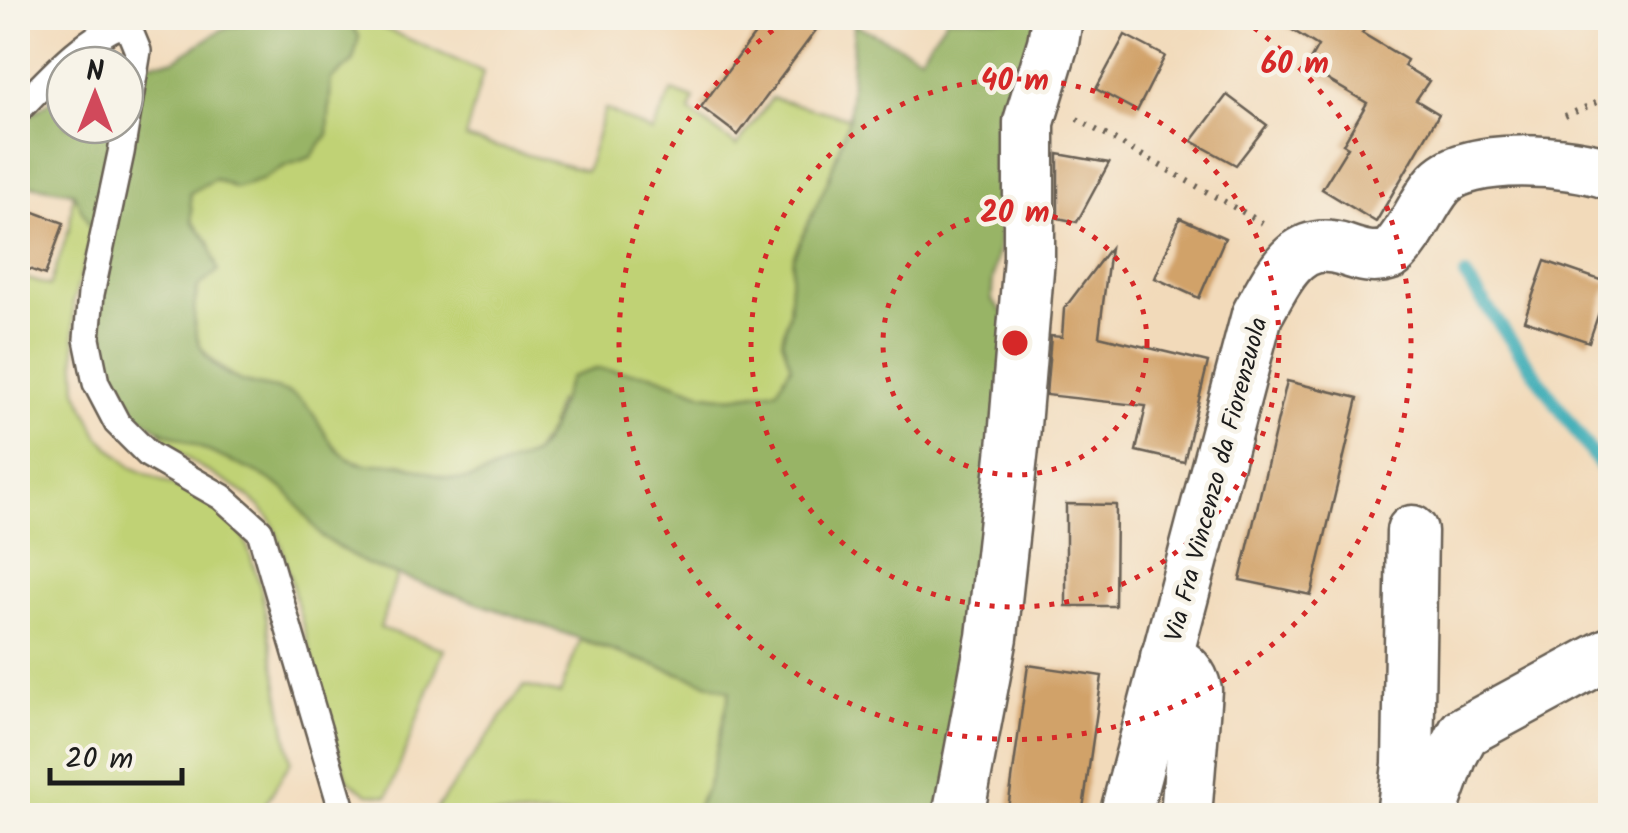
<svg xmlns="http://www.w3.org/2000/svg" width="1628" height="833" font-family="Kalam,sans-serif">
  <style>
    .green { fill: #c0d275; stroke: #6e7748; stroke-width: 2.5 }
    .forest { fill: #98b466; stroke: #5a6841; stroke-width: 2.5 }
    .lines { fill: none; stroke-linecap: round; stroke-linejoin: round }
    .stream { stroke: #3bacb6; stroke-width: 14 }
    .building { fill: #d1a269 }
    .service-casing { stroke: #675e53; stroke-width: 30 }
    .minor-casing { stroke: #675e53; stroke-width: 55 }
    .path { stroke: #675e53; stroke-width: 6; stroke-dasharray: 2.5 8; stroke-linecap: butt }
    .service { stroke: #fff; stroke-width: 25 }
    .minor { stroke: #fff; stroke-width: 50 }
    .ring { fill: none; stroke: #d62828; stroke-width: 5; stroke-dasharray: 5 10 }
    .labels { text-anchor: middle; stroke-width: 9; stroke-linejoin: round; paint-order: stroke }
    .street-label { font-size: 25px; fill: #1c1c1c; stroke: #f7f3e8 }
    .centre { fill: #d62828; stroke: #f7f3e8; stroke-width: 5 }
    .ring-label { font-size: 30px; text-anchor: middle; font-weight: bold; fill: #d62828; stroke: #f7f3e8; stroke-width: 9; stroke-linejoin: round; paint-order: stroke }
  </style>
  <rect width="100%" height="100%" fill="#f7f3e8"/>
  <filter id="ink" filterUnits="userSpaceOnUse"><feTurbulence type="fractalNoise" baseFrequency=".01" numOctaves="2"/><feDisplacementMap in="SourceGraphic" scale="20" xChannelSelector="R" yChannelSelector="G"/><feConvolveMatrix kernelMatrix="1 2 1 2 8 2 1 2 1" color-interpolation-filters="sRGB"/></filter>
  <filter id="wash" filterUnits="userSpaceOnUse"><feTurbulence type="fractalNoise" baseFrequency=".0048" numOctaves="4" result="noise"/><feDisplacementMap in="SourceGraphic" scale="40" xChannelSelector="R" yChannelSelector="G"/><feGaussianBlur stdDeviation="2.25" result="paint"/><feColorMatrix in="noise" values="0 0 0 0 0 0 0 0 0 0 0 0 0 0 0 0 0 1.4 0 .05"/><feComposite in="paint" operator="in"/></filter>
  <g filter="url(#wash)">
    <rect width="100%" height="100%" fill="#f2daba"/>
    <g class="green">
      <path d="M346 18H361L483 72 465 138 586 171 605 109 652 132 672 91 694 99 690 112 737 146 772 98 849 118 829 178 793 257 789 313 782 340 791 366 777 390 731 397 704 394 651 374 557 402 549 430 534 454 482 476 454 482 401 463 374 467 347 458 327 438 314 414 293 395 238 380 215 363 196 342 192 315 209 242 192 221 190 193 215 179 235 188 261 180 285 166 311 157 328 134 330 79 352 62 359 36Z"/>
      <path d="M73 191 93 233 73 303 77 390 99 437 131 467 219 506 242 530 261 588 291 761 263 808 273 815H18V276L50 286 70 226Z"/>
      <path d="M158 429 264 476 287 491 321 536 366 564 397 575 380 628 444 649 388 796 368 794 348 780 336 747 281 545C277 536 274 524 268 516 240 479 189 473 158 429Z"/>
      <path d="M580 640 731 691 708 786 692 815 431 816 524 686 560 694Z"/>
    </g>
    <path class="forest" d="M253 18H346L359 36 353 62 331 79 328 134 311 157 285 166 261 180 235 188 215 179 190 193 192 221 209 242 218 271 197 288C189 330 197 364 241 381 257 387 277 387 293 395 319 408 322 442 347 458 368 471 387 459 406 465 459 481 453 488 507 465 515 461 529 459 535 453 552 438 559 399 570 377L596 369 651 374 704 394 731 397 777 390 791 366 782 340 789 313 793 257 829 178 849 118 854 24 920 56 947 18H1050C1033 56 995 122 996 162 996 186 1002 208 1000 232 999 257 991 272 992 300L1010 320 948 815H692L708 786 730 691 366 564 321 536 287 491 264 476 158 429 135 413 110 364 99 309 93 233 73 192 18 183V124L65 91V125H125V65L174 60 223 29 250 22Z"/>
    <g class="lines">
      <path class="stream" d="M1465 276 1610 479"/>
    </g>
    <g id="blocks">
      <g class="building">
        <path d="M767 18H825L738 135 701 107Z"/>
        <path d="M1273 18H1371L1362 33 1407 60 1404 66 1429 81 1416 100 1439 114 1376 222 1322 189 1348 147 1343 144 1367 103 1306 67 1318 46Z"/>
        <path d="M1125 35 1165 56 1137 111 1096 89Z"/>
        <path d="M1227 95 1267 125 1236 165 1192 141Z"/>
        <path d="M1058 154 1109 163 1077 222 1058 218Z"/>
        <path d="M18 206 64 223 45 275 18 265Z"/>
        <path d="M1180 218 1225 238 1199 298 1155 278Z"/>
        <path d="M1110 248 1099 336 1208 362 1184 462 1136 451 1146 406 1046 395 1051 336 1062 337 1064 309Z"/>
        <path d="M1545 261 1609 283 1589 342 1524 320Z"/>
        <path d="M1287 381 1358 398 1311 595 1240 580Z"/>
        <path d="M1066 504 1116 505 1115 606H1066Z"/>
        <path d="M1028 665 1102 676 1082 816H1007Z"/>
      </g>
    </g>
  </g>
  <g filter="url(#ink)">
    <use href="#blocks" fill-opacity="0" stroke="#675e53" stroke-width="2.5"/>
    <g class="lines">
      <defs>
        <g id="service">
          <path d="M121 24 131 34 138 51 121 153 91 294 87 339 96 383 117 423 149 455 222 497 260 531 344 816"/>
          <path d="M18 110C50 78 79 43 121 24"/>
        </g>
        <g id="minor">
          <path d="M1166 657C1181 663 1192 673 1196 690L1186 816"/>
          <path d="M958 816 992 637 1014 438 1029 258V122L1053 43 1057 18"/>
          <path d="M1125 816 1257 315C1278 279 1294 234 1344 250 1361 256 1374 260 1391 254 1412 235 1421 205 1439 184 1467 151 1574 160 1610 174"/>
          <path d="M1402 816 1408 764 1412 531"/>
          <path d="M1430 816 1452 755 1464 732 1610 653"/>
        </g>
      </defs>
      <use href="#service" class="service-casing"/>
      <use href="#minor" class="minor-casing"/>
      <g class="path">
        <path d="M1565 116 1610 97"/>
        <path d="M1077 119 1266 225"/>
      </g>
      <use href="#service" class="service"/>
      <use href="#minor" class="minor"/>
    </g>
  </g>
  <g class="ring">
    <circle cx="1015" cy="343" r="132"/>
    <circle cx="1015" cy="343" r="264"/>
    <path d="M1242 19A396 396 0 1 1 788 19"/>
  </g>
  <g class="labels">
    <g class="street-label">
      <text transform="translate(1215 479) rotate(-75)" y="9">Via Fra Vincenzo da Fiorenzuola</text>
    </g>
  </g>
  <circle cx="1015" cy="343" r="15" class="centre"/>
  <g class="ring-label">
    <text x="1295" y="73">60 m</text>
    <text x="1015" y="90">40 m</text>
    <text x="1015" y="222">20 m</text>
  </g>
  <rect width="1628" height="833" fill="none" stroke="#f7f3e8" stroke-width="60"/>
  <g transform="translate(95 95)"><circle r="48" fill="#f7f3e8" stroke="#9f9d96" stroke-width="2.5"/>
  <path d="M0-8L18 38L0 25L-18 38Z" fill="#d1495b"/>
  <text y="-15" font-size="28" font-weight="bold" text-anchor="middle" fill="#1c1c1c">N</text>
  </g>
  <path d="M50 768v15h132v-15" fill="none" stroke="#1c1c1c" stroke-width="5"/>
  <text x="65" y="768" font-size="30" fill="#1c1c1c" stroke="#f7f3e8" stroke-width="8" paint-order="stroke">20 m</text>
</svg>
